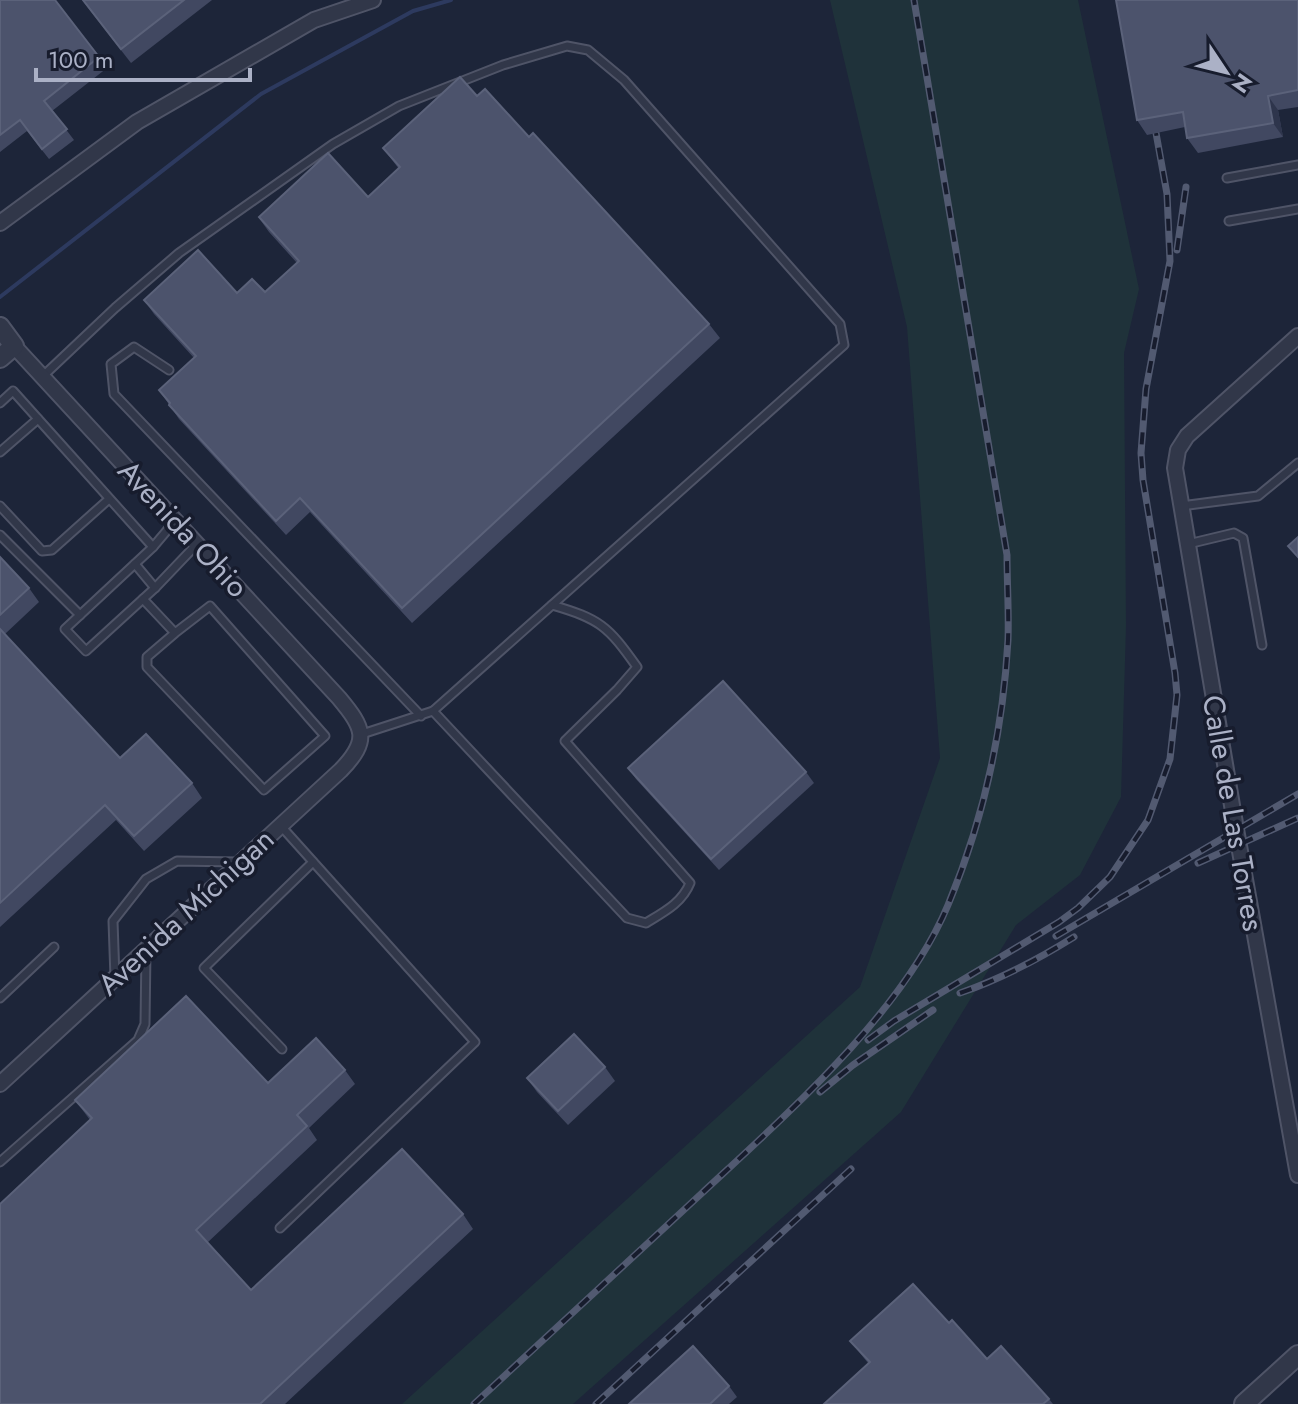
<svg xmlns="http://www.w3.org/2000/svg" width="1298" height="1404" font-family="Jost,sans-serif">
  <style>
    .green { fill: #1f323a }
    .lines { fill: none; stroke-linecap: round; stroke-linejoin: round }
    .stream { stroke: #2d3a5f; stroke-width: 4 }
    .service-casing { stroke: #4f5467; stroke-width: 11 }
    .minor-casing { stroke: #4f5467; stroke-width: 18 }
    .tertiary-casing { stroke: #4f5467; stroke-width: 22 }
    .service { stroke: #313749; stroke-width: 7 }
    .minor { stroke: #313749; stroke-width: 14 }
    .tertiary { stroke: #313749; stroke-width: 18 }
    .rail-casing { stroke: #525a71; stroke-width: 7 }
    .rail { stroke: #171c2d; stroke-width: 4; stroke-dasharray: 12; stroke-linecap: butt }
    .wall { fill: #414861 }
    .shaded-wall { fill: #2e354c }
    .building { fill: #4c536c; stroke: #5b627a; stroke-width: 2 }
    .labels { text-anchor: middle; stroke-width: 7; stroke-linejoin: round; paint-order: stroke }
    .street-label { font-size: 30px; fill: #abb1c6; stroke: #171c2d }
  </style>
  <rect width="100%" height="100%" fill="#1d2539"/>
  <path class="green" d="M830 0H1078L1139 289 1124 353 1126 626 1121 797 1080 875 1016 925 901 1112 573 1404H402L860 987 940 758 907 327Z"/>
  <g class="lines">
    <path class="stream" d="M0 297 261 94 413 11 451 0"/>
    <defs>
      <g id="service">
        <path d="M1227 178 1298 165"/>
        <path d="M1229 221 1298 209"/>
        <path d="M169 370 134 347 111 364 114 394 421 716"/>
        <path d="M42 377 115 308 179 253 333 144 399 106 503 65 567 46 588 50 624 80 840 324 844 345 433 711 362 734"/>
        <path d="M0 403 13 391 153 547"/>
        <path d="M0 452 38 419"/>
        <path d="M0 506 42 551 52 550 109 499"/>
        <path d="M1181 506 1258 496 1298 463"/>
        <path d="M175 521 153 547 65 629 86 651 155 588 197 544"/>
        <path d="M0 535 80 615"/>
        <path d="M1188 544 1234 533 1243 538 1262 645"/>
        <path d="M135 564 155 588"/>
        <path d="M143 599 175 633 147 657V667L264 790 325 736 210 606 175 633"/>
        <path d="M433 711 627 918 646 923C664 912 682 903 690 883L565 741 617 690 637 667C608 626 600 619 552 605"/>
        <path d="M280 825 475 1042 280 1228"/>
        <path d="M115 978 113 921 146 879 177 861 238 862"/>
        <path d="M0 998 54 947"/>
        <path d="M282 1049 204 968 313 862"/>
        <path d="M0 1162 138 1040 145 1024 146 951"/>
      </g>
      <g id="minor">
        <path d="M0 223 137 122 314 20 373 0"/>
        <path d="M1298 336 1187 436 1178 450 1175 468 1236 829 1298 1175"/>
        <path d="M0 1084 341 770C370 740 364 728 339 698L14 346"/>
      </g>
      <g id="tertiary">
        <path d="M0 327 14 346 0 358"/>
        <path d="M1244 1404 1298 1355"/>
      </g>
    </defs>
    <use href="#service" class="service-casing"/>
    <use href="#minor" class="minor-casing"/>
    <use href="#tertiary" class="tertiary-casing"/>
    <use href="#service" class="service"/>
    <use href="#minor" class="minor"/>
    <use href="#tertiary" class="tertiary"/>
    <defs>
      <g id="rail">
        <path d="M1177 250 1186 187"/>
        <path d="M1198 863 1298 818"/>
        <path d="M1056 936 1298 794"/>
        <path d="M960 993C1001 979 1037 960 1074 937"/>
        <path d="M868 1040 894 1021 1059 922 1078 908 1110 877 1148 820 1170 759 1177 695 1175 673 1143 480 1141 453 1146 389 1170 261 1167 194 1156 133"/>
        <path d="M820 1092 853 1065 933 1010"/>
        <path d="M474 1404C550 1334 625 1264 701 1194 786 1115 903 1013 948 905 983 821 1003 731 1008 640 1009 612 1007 583 1007 555L914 0"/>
        <path d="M596 1404 851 1169"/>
      </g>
    </defs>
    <use href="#rail" class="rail-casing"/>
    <use href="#rail" class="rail"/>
  </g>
  <g class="wall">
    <path d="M0 0 99 57 107 68 52 111 74 140 49 159 27 131 0 152Z"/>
    <path d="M82 0H212L131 63Z"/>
    <path d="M1298 0V107L1278 110 1283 137 1198 153 1187 138 1185 127 1147 135 1137 120Z"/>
    <path d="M477 96 529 137 709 324 720 338 412 623 310 512 286 535 179 419 159 390 194 358 154 314 144 300 237 293 265 292 297 263 269 232 259 218 368 197 399 169 383 148Z"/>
    <path d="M0 557 29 588 39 602 5 634 120 758 192 783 202 798 144 851 116 820 0 927Z"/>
    <path d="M628 768 806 772 814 783 719 870 636 779Z"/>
    <path d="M605 1067 615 1081 568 1125 537 1092 527 1078Z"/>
    <path d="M345 1070 355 1084 309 1128 317 1140 207 1243 251 1290 463 1214 473 1229 285 1404H0L90 1120 75 1100 268 1083Z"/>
    <path d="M949 1323 987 1359 1049 1399 1053 1404H824L868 1363 850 1341Z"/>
    <path d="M729 1386 737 1397 729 1404H629Z"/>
  </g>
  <path class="shaded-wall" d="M1268 96 1278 110 1283 137 1273 123Z"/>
  <g class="building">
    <path d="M0 0H55L99 57 44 101 67 129 42 149 20 120 0 135Z"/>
    <path d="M83 0H184L121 49Z"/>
    <path d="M1116 0H1298V90L1268 96 1273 123 1187 138 1183 112 1137 120Z"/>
    <path d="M460 77 477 96 485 89 529 137 533 133 709 324 402 608 300 498 276 521 169 405 170 403 159 390 196 356 144 300 198 250 237 293 252 279 265 292 299 261 259 217 328 153 368 197 400 167 383 148Z"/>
    <path d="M1298 537V557L1288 546Z"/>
    <path d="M0 557 29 588 0 615Z"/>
    <path d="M0 629 120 758 146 734 192 783 134 836 105 805 0 903Z"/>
    <path d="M723 681 806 772 711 859 628 768Z"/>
    <path d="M186 996 268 1083 316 1038 345 1070 297 1115 307 1126 196 1230 251 1290 402 1149 463 1214 260 1404H0V1204L92 1118 75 1100Z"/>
    <path d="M574 1034 605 1067 558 1111 527 1078Z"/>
    <path d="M913 1284 949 1323 952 1320 987 1359 1001 1346 1049 1399 1043 1404H824L870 1362 850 1341Z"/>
    <path d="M693 1346 729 1386 710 1404H629Z"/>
  </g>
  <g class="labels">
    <g class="street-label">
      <text transform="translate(183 529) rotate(47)" y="10">Avenida Ohio</text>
      <text transform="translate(1233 813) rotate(80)" y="10">Calle de Las Torres</text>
      <text transform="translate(186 912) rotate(-43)" y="10">Avenida Míchigan</text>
    </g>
  </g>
  <g transform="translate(1226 72) rotate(125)" stroke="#171c2d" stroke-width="6" paint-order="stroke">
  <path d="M0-6L14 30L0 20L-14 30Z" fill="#abb1c6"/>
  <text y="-12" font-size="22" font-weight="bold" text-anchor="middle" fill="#abb1c6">N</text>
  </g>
  <path d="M36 68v12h214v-12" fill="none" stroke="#abb1c6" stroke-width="4"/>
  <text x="48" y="68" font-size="24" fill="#abb1c6" stroke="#171c2d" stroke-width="6" paint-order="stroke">100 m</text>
</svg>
